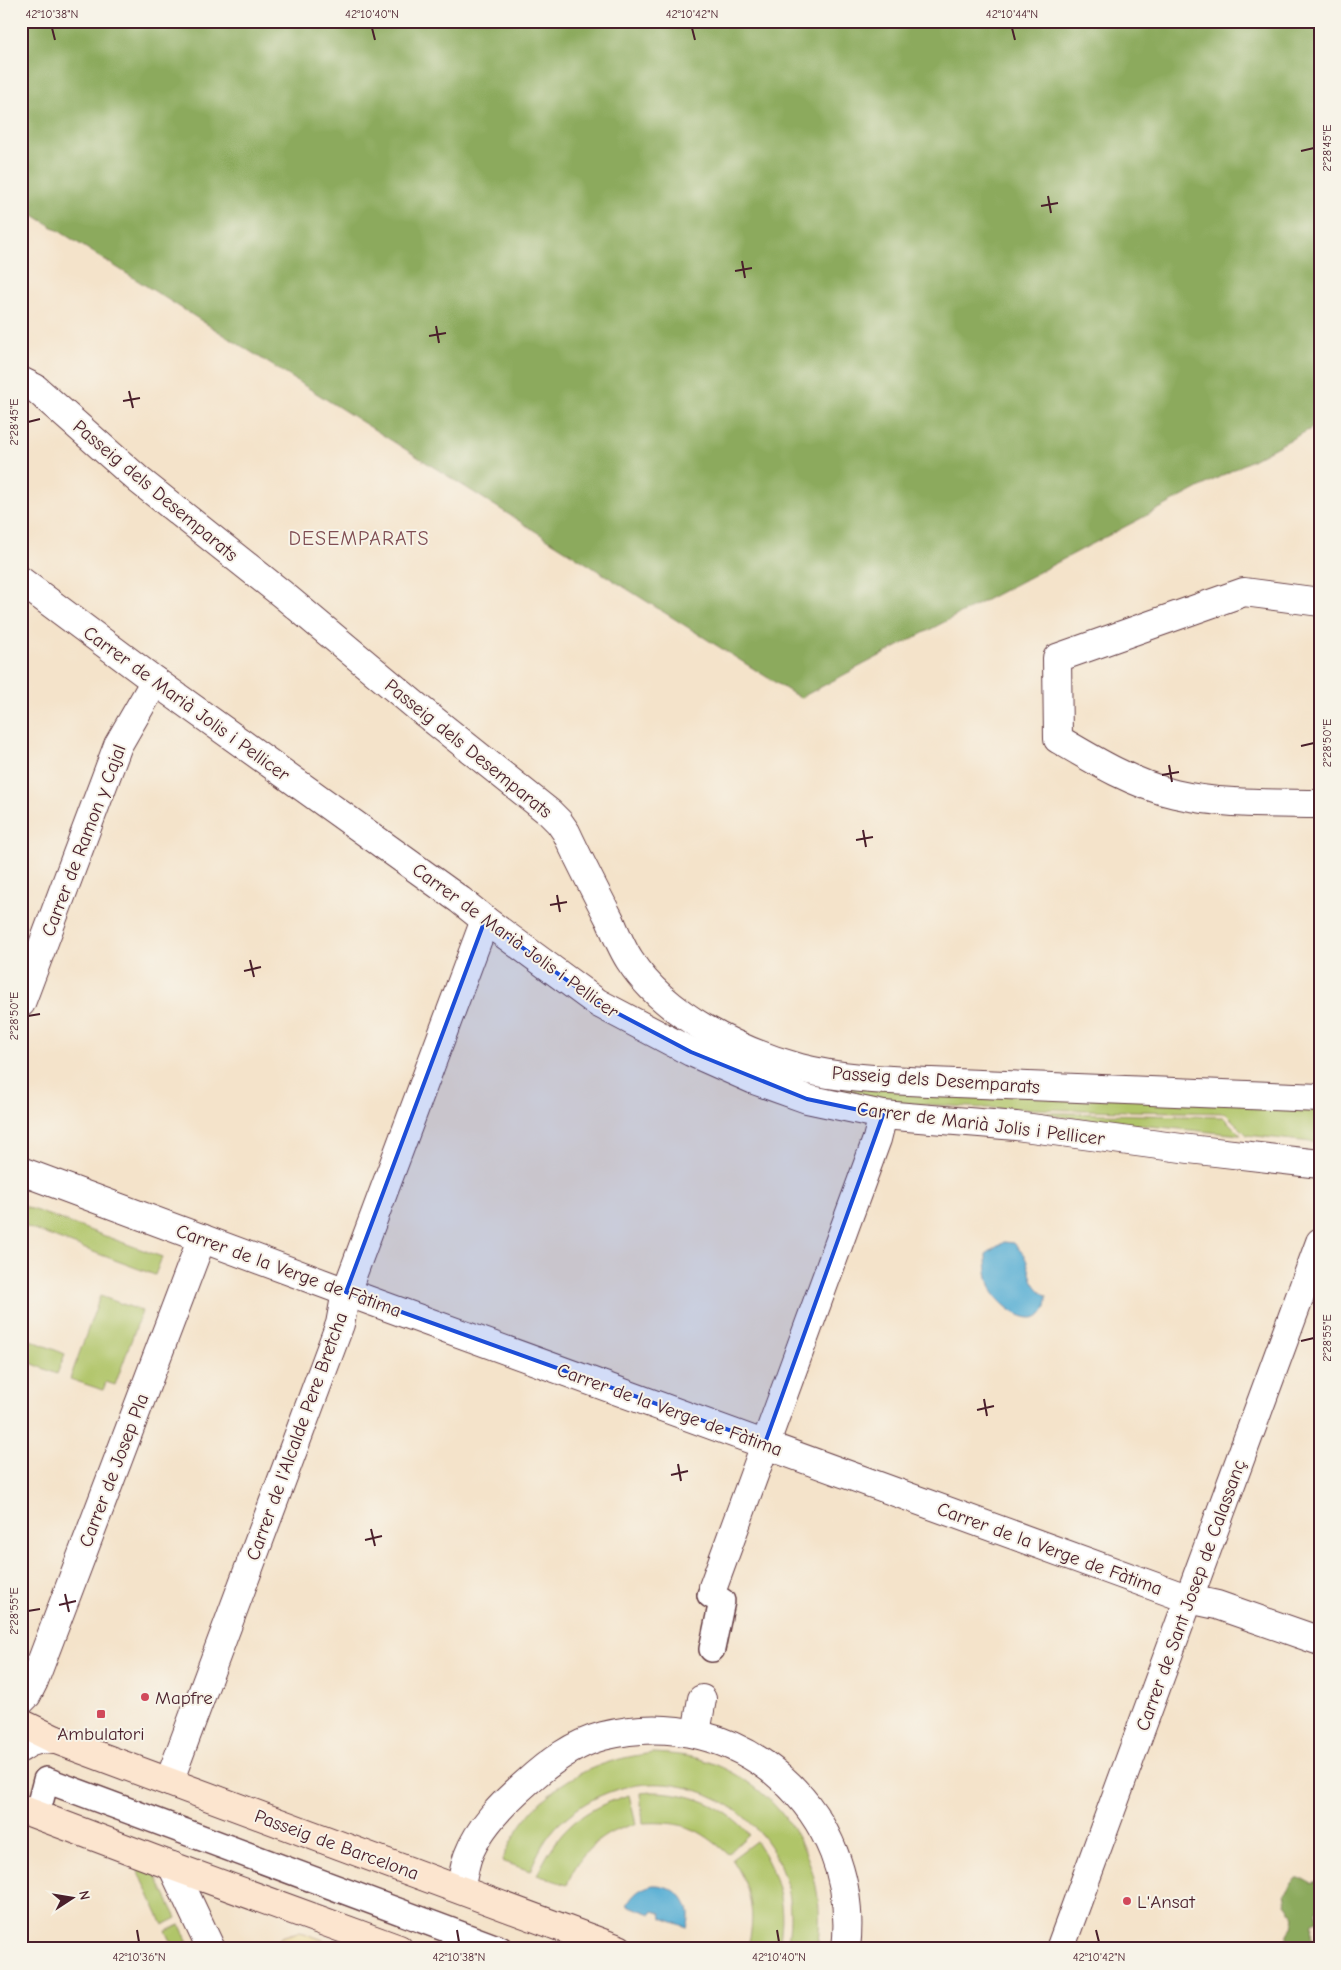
<svg xmlns="http://www.w3.org/2000/svg" width="1341" height="1970" font-family="'Comic Neue',sans-serif">
  <style>
    .green { fill: #b0c569; stroke: #7d724a }
    .forest { fill: #8caa5d; stroke: #6b6444 }
    .sand { fill: #eeda9e; stroke: #9c7c64 }
    .water { fill: #57aed4; stroke: #506680 }
    .lines { fill: none; stroke-linecap: round; stroke-linejoin: round }
    .pedestrian-casing { stroke: #643c43; stroke-width: 28 }
    .minor-casing { stroke: #643c43; stroke-width: 30 }
    .secondary-casing { stroke: #643c43; stroke-width: 30 }
    .pedestrian { stroke: #fff; stroke-width: 25 }
    .minor { stroke: #fff; stroke-width: 28 }
    .secondary { stroke: #fce5cf; stroke-width: 28 }
    .marked { fill: #1d4ed8; fill-opacity: 0.2; stroke: #1d4ed8; stroke-width: 4; stroke-linejoin: round }
    .ticks { fill: none; stroke: #4a1f2b; stroke-width: 2 }
    .poi-dot { fill: #d1495b; stroke: #f7f3e8; stroke-width: 2 }
    .labels { text-anchor: middle; stroke-width: 4; stroke-linejoin: round; paint-order: stroke }
    .street-label { font-size: 19px; fill: #4a1f2b; stroke: #f7f3e8 }
    .poi-label { font-size: 19px; fill: #4a1f2b; stroke: #f7f3e8; text-anchor: start }
    .neighbourhood-label { font-size: 20px; letter-spacing: 1px; fill: #804e53; stroke: #f7f3e8 }
    .neatline { fill: none; stroke: #4a1f2b; stroke-width: 2 }
    .ticks-label { font-size: 12px; text-anchor: middle; fill: #4a1f2b }
  </style>
  <rect width="100%" height="100%" fill="#f7f3e8"/>
  <filter id="ink" filterUnits="userSpaceOnUse"><feTurbulence type="fractalNoise" baseFrequency=".02" numOctaves="2"/><feDisplacementMap in="SourceGraphic" scale="10" xChannelSelector="R" yChannelSelector="G"/><feConvolveMatrix kernelMatrix="1 2 1 2 8 2 1 2 1" color-interpolation-filters="sRGB"/></filter>
  <filter id="wash" filterUnits="userSpaceOnUse"><feTurbulence type="fractalNoise" baseFrequency=".0096" numOctaves="4" result="noise"/><feDisplacementMap in="SourceGraphic" scale="20" xChannelSelector="R" yChannelSelector="G"/><feGaussianBlur stdDeviation="1.12" result="paint"/><feColorMatrix in="noise" values="0 0 0 0 0 0 0 0 0 0 0 0 0 0 0 0 0 1.4 0 .05"/><feComposite in="paint" operator="in"/></filter>
  <g filter="url(#wash)">
    <rect width="100%" height="100%" fill="#f4e3ca"/>
    <g class="green">
      <path d="M768 1068 1320 1108V1143L1247 1135 1225 1113 984 1108 869 1101 805 1089Z"/>
      <path d="M1024 1112 1223 1117 1241 1135 1119 1123V1121L1104 1120 1103 1122Z"/>
      <path d="M21 1205 162 1257 155 1275 21 1225Z"/>
      <path d="M100 1296 142 1311 115 1385 106 1382 103 1390 70 1379Z"/>
      <path d="M21 1336 65 1354 57 1374 21 1359Z"/>
      <path d="M654 1753C670 1754 685 1755 700 1759 782 1784 831 1864 817 1949H786C794 1917 790 1882 774 1853 728 1775 626 1760 560 1823 546 1836 537 1854 530 1871L502 1861C530 1793 583 1761 654 1753Z"/>
      <path d="M652 1792C689 1792 725 1805 749 1834L728 1854C699 1828 683 1821 643 1823L640 1793Z"/>
      <path d="M629 1795 636 1824C602 1831 579 1853 567 1885L537 1875C559 1829 580 1810 629 1795Z"/>
      <path d="M756 1841C778 1874 788 1909 778 1949H747C757 1916 751 1887 732 1859Z"/>
      <path d="M137 1868 153 1873 157 1878 177 1918 163 1925Z"/>
      <path d="M180 1925 191 1949H175L166 1931Z"/>
    </g>
    <g class="forest">
      <path d="M21 21H1320V424L800 698 21 207Z"/>
      <path d="M1320 1875V1905L1316 1910 1319 1920 1312 1923 1311 1938 1320 1945V1949H1287C1286 1940 1287 1934 1293 1928L1295 1916 1286 1904 1284 1894 1296 1879H1304L1313 1884 1319 1880Z"/>
    </g>
    <path class="sand" d="M298 1932 304 1933 347 1949H272L281 1937Z"/>
    <g class="water">
      <path d="M1004 1242 1014 1243C1017 1247 1021 1251 1024 1255 1033 1273 1027 1282 1047 1296 1047 1300 1047 1307 1044 1311 1031 1330 1001 1306 993 1292 987 1280 986 1266 986 1254Z"/>
      <path d="M653 1885C675 1884 696 1904 687 1927L662 1918 661 1913 653 1911 651 1914 627 1905C633 1894 640 1888 653 1885Z"/>
    </g>
  </g>
  <g filter="url(#ink)">
    <g class="lines">
      <defs>
        <g id="pedestrian">
          <path d="M712 1649 722 1601 710 1595 713 1587"/>
          <path d="M40 1803 46 1780 500 1949"/>
        </g>
        <g id="minor">
          <path d="M21 381 35 388 140 481 282 594 416 706 550 813 559 822 566 832C580 862 595 891 610 920 616 934 622 949 630 961 666 1016 738 1051 800 1068 842 1079 888 1080 931 1082L1320 1098"/>
          <path d="M21 581 155 681 460 900 485 920 598 1003 691 1052 754 1080 807 1099 883 1115 1016 1126 1189 1149 1320 1164"/>
          <path d="M1320 602 1244 592 1057 658 1058 739C1095 761 1133 784 1175 794 1222 805 1272 803 1320 804"/>
          <path d="M21 1003 118 745 155 681"/>
          <path d="M21 1171 346 1292 1189 1599 1217 1605 1320 1641"/>
          <path d="M713 1587 877 1139 883 1115"/>
          <path d="M21 1701 27 1695 34 1681 202 1238"/>
          <path d="M696 1733 702 1699"/>
          <path d="M21 1748C32 1739 43 1739 56 1740"/>
          <path d="M169 1782 340 1324 346 1292 485 920"/>
          <path d="M172 1866 211 1949"/>
          <path d="M460 1889C463 1879 464 1867 468 1856 479 1827 503 1803 526 1783 548 1763 573 1744 603 1736 738 1701 862 1811 846 1949"/>
          <path d="M1060 1949 1320 1242"/>
        </g>
        <g id="secondary">
          <path d="M21 1723 56 1740 619 1949"/>
          <path d="M21 1809 172 1866 399 1949"/>
        </g>
      </defs>
      <use href="#pedestrian" class="pedestrian-casing"/>
      <use href="#minor" class="minor-casing"/>
      <use href="#secondary" class="secondary-casing"/>
      <use href="#pedestrian" class="pedestrian"/>
      <use href="#minor" class="minor"/>
      <use href="#secondary" class="secondary"/>
    </g>
  </g>
  <path class="marked" d="M485 920 598 1003 691 1052 807 1099 883 1115 765 1443 346 1292Z"/>
  <path class="ticks" d="M52 28 55 40M372 28 375 40M692 28 695 40M1012 28 1015 40M1301 151 1314 148M1048 196 1051 213M1041 206 1058 203M742 261 745 278M735 271 752 268M436 326 439 343M429 336 446 333M129 391 133 408M123 401 140 398M28 422 40 419M1301 746 1314 743M1169 765 1172 782M1162 775 1179 772M863 830 866 847M856 840 873 837M557 895 560 912M550 905 567 902M250 960 254 977M244 971 261 967M28 1016 40 1014M1301 1341 1314 1338M984 1399 987 1416M977 1410 994 1406M678 1464 681 1481M671 1475 688 1471M371 1529 375 1546M365 1540 382 1536M65 1594 69 1612M59 1605 76 1601M28 1611 40 1609M137 1930 139 1942M457 1930 459 1942M777 1930 779 1942M1096 1930 1099 1942"/>
  <g class="poi-dot">
    <circle cx="145" cy="1697" r="5"/>
    <rect x="96" y="1709" width="10" height="10" rx="2.5"/>
    <circle cx="1127" cy="1901" r="5"/>
  </g>
  <g class="labels">
    <g class="street-label">
      <text transform="translate(156 490) rotate(40)" y="7">Passeig dels Desemparats</text>
      <text transform="translate(187 703) rotate(36)" y="7">Carrer de Marià Jolis i Pellicer</text>
      <text transform="translate(469 748) rotate(39)" y="7">Passeig dels Desemparats</text>
      <text transform="translate(83 840) rotate(-69)" y="7">Carrer de Ramon y Cajal</text>
      <text transform="translate(516 940) rotate(36)" y="7">Carrer de Marià Jolis i Pellicer</text>
      <text transform="translate(936 1079) rotate(4)" y="7">Passeig dels Desemparats</text>
      <text transform="translate(981 1123) rotate(7)" y="7">Carrer de Marià Jolis i Pellicer</text>
      <text transform="translate(289 1270) rotate(20)" y="7">Carrer de la Verge de Fàtima</text>
      <text transform="translate(670 1409) rotate(20)" y="7">Carrer de la Verge de Fàtima</text>
      <text transform="translate(296 1436) rotate(-70)" y="7">Carrer de l'Alcalde Pere Bretcha</text>
      <text transform="translate(113 1470) rotate(-69)" y="7">Carrer de Josep Pla</text>
      <text transform="translate(1050 1548) rotate(20)" y="7">Carrer de la Verge de Fàtima</text>
      <text transform="translate(1190 1595) rotate(-70)" y="7">Carrer de Sant Josep de Calassanç</text>
      <text transform="translate(337 1844) rotate(20)" y="7">Passeig de Barcelona</text>
    </g>
    <g class="poi-label">
      <text x="155" y="1704">Mapfre</text>
      <text x="101" y="1740" text-anchor="middle">Ambulatori</text>
      <text x="1137" y="1908">L'Ansat</text>
    </g>
    <g class="neighbourhood-label">
      <text x="359" y="545">DESEMPARATS</text>
    </g>
  </g>
  <rect width="1341" height="1970" fill="none" stroke="#f7f3e8" stroke-width="55"/>
  <g transform="translate(72 1898) rotate(78)" stroke="#f7f3e8" stroke-width="4" paint-order="stroke">
  <path d="M0-4L9 19L0 12L-9 19Z" fill="#4a1f2b"/>
  <text y="-8" font-size="14" font-weight="bold" text-anchor="middle" fill="#4a1f2b">N</text>
  </g>
  <rect x="28" y="28" width="1286" height="1914" class="neatline"/>
  <g class="ticks-label">
    <text x="52" y="18">42°10'38"N</text>
    <text x="372" y="18">42°10'40"N</text>
    <text x="692" y="18">42°10'42"N</text>
    <text x="1012" y="18">42°10'44"N</text>
    <text transform="translate(1327 148) rotate(-90)" y="4">2°28'45"E</text>
    <text transform="translate(14 422) rotate(-90)" y="4">2°28'45"E</text>
    <text transform="translate(1327 743) rotate(-90)" y="4">2°28'50"E</text>
    <text transform="translate(14 1016) rotate(-90)" y="4">2°28'50"E</text>
    <text transform="translate(1327 1338) rotate(-90)" y="4">2°28'55"E</text>
    <text transform="translate(14 1611) rotate(-90)" y="4">2°28'55"E</text>
    <text x="139" y="1961">42°10'36"N</text>
    <text x="459" y="1961">42°10'38"N</text>
    <text x="779" y="1961">42°10'40"N</text>
    <text x="1099" y="1961">42°10'42"N</text>
  </g>
</svg>
